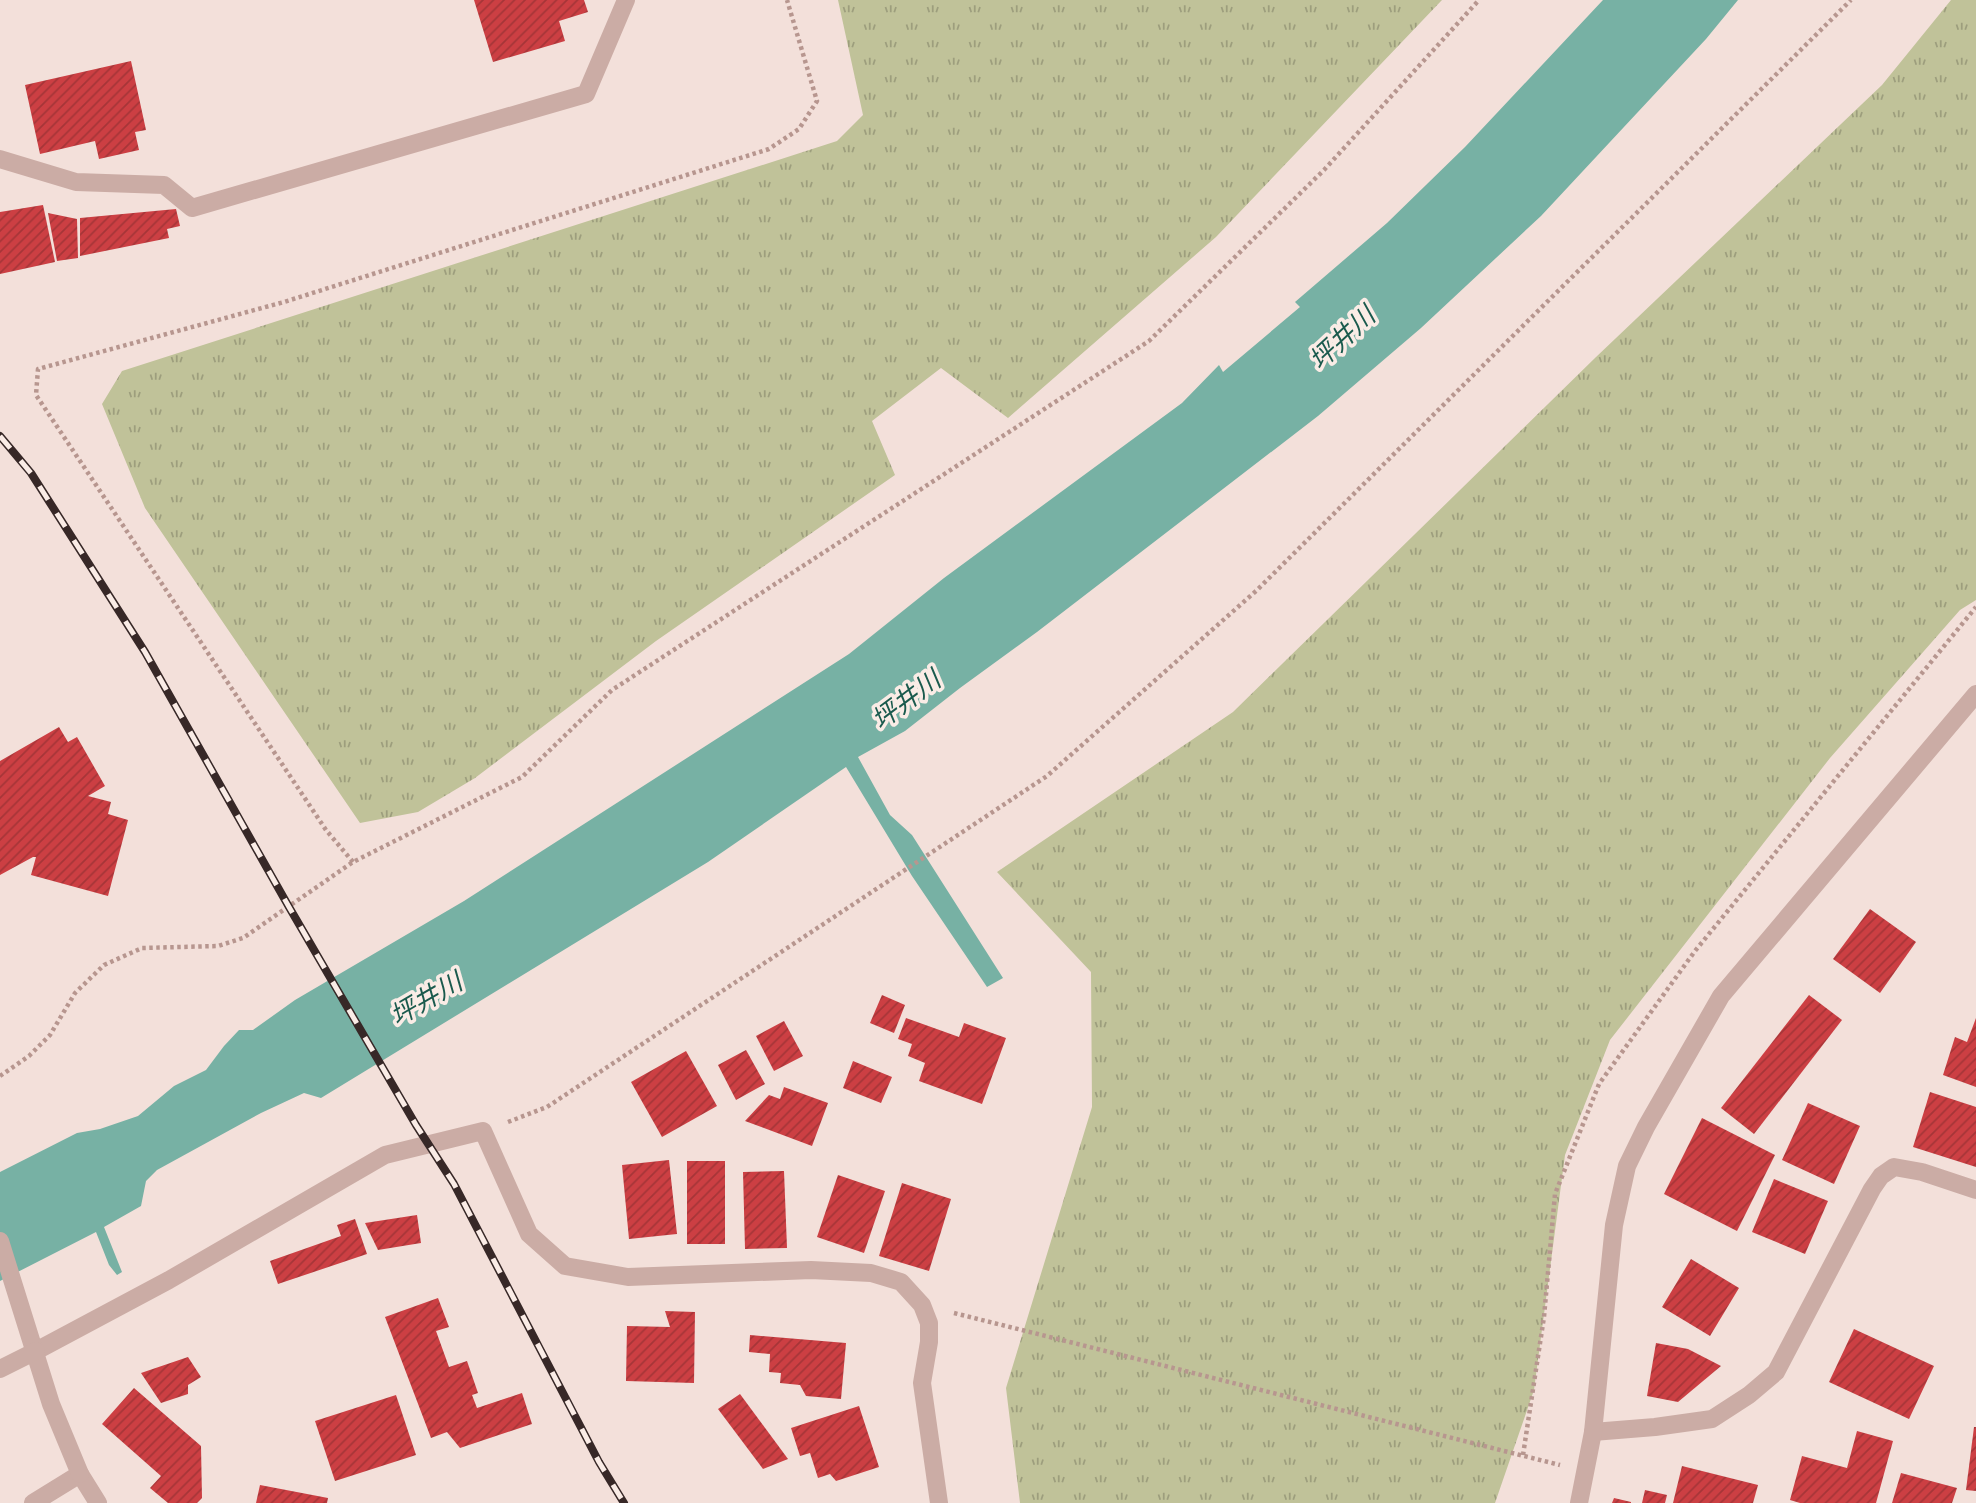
<svg xmlns="http://www.w3.org/2000/svg" width="1976" height="1503" font-family="'Fira Sans Condensed','Noto Sans JP',sans-serif">
  <style>
    .grass { fill: url(#grass-tufts) }
    .water { fill: #77b1a4 }
    .building { fill: url(#building-hatch) }
    .lines { fill: none; stroke-linecap: round; stroke-linejoin: round }
    .path { stroke: #b7968f; stroke-width: 4.5; stroke-dasharray: 3.5 3.5; stroke-linecap: butt }
    .minor { stroke: #cbaca5; stroke-width: 18 }
    .tertiary { stroke: #cbaca5; stroke-width: 18 }
    .rail-casing { stroke: #372827; stroke-width: 8 }
    .rail { stroke: #faece6; stroke-width: 5; stroke-dasharray: 16; stroke-linecap: butt }
    .labels { text-anchor: middle; stroke-width: 7; stroke-linejoin: round; paint-order: stroke }
    .water-label { font-size: 26px; font-style: italic; fill: #1a5a4d; stroke: #faece6 }
  </style>
  <defs>
    <pattern id="grass-tufts" width="24" height="20" patternUnits="userSpaceOnUse" patternTransform="scale(1.75)"><rect width="24" height="20" fill="#c0c299"/><path d="M3 7l-1-3M5 7V3M7 7l1-3M15 17l-1-3M17 17v-4M19 17l1-3" fill="none" stroke="#9d9e7d"/></pattern>
    <pattern id="building-hatch" width="6" height="6" patternUnits="userSpaceOnUse" patternTransform="scale(1.75)"><rect width="6" height="6" fill="#cc3f43"/><path d="M-1 1l2-2M0 6l6-6M5 7l2-2" fill="none" stroke="#a63538"/></pattern>
  </defs>
  <rect width="100%" height="100%" fill="#f3e0da"/>
  <g class="grass">
    <path d="M838 0H1442L1216 237 1008 418 941 368 872 421 895 475 656 641 475 778 418 812 360 823 145 508 102 404 122 371 837 141 863 115Z"/>
    <path d="M1951 0H1976V600L1960 610 1830 758 1610 1040 1565 1155 1534 1390 1495 1503H1020L1006 1388 1092 1107 1091 972 997 872 1233 712 1595 358 1882 85Z"/>
  </g>
  <path class="water" d="M1603 0H1738L1706 39 1541 216 1421 328 1318 416 1037 632 960 688 905 731 858 757 890 815 912 835 1003 978 987 987 912 876 846 767 708 862 321 1098 304 1093 261 1113 157 1170 146 1181 141 1206 104 1227 122 1272 117 1275 109 1265 96 1232 0 1281V1172L77 1133 100 1129 138 1116 174 1086 206 1070 224 1046 239 1030H253L295 1000 464 901 849 654 944 578 1182 403 1219 365 1223 372 1300 307 1295 302 1387 223 1465 147Z"/>
  <g class="building">
    <path d="M474 0H584L588 12 559 21 565 41 493 62Z"/>
    <path d="M131 61 146 130 135 132 139 150 99 159 95 141 40 154 25 85Z"/>
    <path d="M43 205 55 262 0 274V212Z"/>
    <path d="M176 209 180 226 167 229 169 238 80 256V218Z"/>
    <path d="M48 213 77 219 78 258 57 261Z"/>
    <path d="M59 727 68 742 77 737 105 786 88 796 111 802 108 814 128 820 108 896 31 875 36 857H33L0 875V761Z"/>
    <path d="M1870 909 1916 942 1880 993 1833 959Z"/>
    <path d="M882 995 905 1005 894 1033 870 1023Z"/>
    <path d="M1809 995 1842 1020 1754 1134 1721 1108Z"/>
    <path d="M906 1018 959 1037 964 1023 1006 1038 982 1104 919 1081 925 1063 908 1056 912 1044 898 1039Z"/>
    <path d="M1976 1018V1087L1943 1075 1955 1037 1967 1042Z"/>
    <path d="M784 1021 803 1056 774 1071 756 1036Z"/>
    <path d="M746 1050 765 1084 736 1100 718 1065Z"/>
    <path d="M686 1051 717 1106 662 1137 631 1082Z"/>
    <path d="M853 1061 892 1077 881 1103 843 1088Z"/>
    <path d="M784 1087 828 1103 812 1146 745 1121 769 1095 780 1099Z"/>
    <path d="M1930 1092 1976 1107V1167L1913 1147Z"/>
    <path d="M1808 1103 1860 1126 1834 1184 1782 1160Z"/>
    <path d="M1702 1118 1775 1155 1737 1231 1664 1194Z"/>
    <path d="M669 1160 677 1234 629 1239 622 1165Z"/>
    <rect x="687" y="1161" width="38" height="83"/>
    <path d="M784 1171 787 1248 745 1249 743 1172Z"/>
    <path d="M838 1175 885 1191 864 1253 817 1237Z"/>
    <path d="M1774 1179 1828 1201 1805 1254 1752 1232Z"/>
    <path d="M902 1183 951 1199 929 1271 879 1256Z"/>
    <path d="M417 1215 421 1243 378 1250 365 1223Z"/>
    <path d="M355 1219 367 1254 278 1284 270 1261 341 1236 337 1225Z"/>
    <path d="M1691 1259 1739 1288 1710 1336 1662 1307Z"/>
    <path d="M438 1298 449 1327 436 1331 449 1367 467 1361 478 1393 472 1395 477 1408 522 1393 532 1424 460 1448 447 1432 431 1438 385 1317Z"/>
    <path d="M665 1311 695 1312 694 1383 626 1381 627 1326 670 1327Z"/>
    <path d="M1854 1329 1934 1366 1909 1419 1829 1382Z"/>
    <path d="M750 1335 846 1343 841 1399 806 1396 800 1385 780 1383 781 1373 769 1372 770 1354 749 1352Z"/>
    <path d="M1656 1343 1688 1349 1721 1366 1678 1402 1647 1396Z"/>
    <path d="M188 1357 201 1377 188 1385V1394L161 1403 141 1373Z"/>
    <path d="M134 1388 201 1446 202 1498 197 1503H168L150 1488 161 1476 102 1424Z"/>
    <path d="M740 1394 788 1459 763 1469 718 1409Z"/>
    <path d="M396 1395 416 1455 335 1481 315 1421Z"/>
    <path d="M859 1406 879 1467 836 1481 830 1474 818 1478 810 1453 800 1456 791 1428Z"/>
    <path d="M1974 1427H1976V1491L1966 1490Z"/>
    <path d="M1857 1431 1893 1441 1876 1503H1800L1790 1500 1802 1456 1847 1468Z"/>
    <path d="M1682 1466 1758 1485 1753 1503H1673Z"/>
    <path d="M1901 1473 1957 1488 1952 1503H1892Z"/>
    <path d="M260 1485 328 1498 327 1503H256Z"/>
    <path d="M1645 1490 1667 1495 1665 1503H1642Z"/>
    <path d="M1614 1498 1631 1502V1503H1612Z"/>
  </g>
  <g class="lines">
    <g class="path">
      <path d="M353 862 326 830 36 395 38 369 284 302 769 149 799 129 817 101 787 0"/>
      <path d="M0 1076 29 1056 50 1035 75 993 104 965 142 948 218 946 243 938 353 862 522 777 612 690 1149 341 1324 170 1479 0"/>
      <path d="M508 1122 547 1107 1047 776 1256 591 1851 0"/>
      <path d="M954 1313 1560 1465"/>
      <path d="M1523 1455 1544 1317 1555 1194 1599 1084 1695 951 1976 607"/>
    </g>
    <g class="minor">
      <path d="M0 159 76 182 164 185 192 208 586 94 626 0"/>
      <path d="M36 1351 169 1280 385 1155 483 1131 529 1234 565 1266 628 1277 811 1270 871 1273 901 1282 922 1305 929 1323V1342L922 1383 939 1503"/>
      <path d="M1593 1432 1655 1427 1712 1419 1749 1395 1776 1372 1872 1189 1881 1176 1894 1167 1922 1172 1976 1190"/>
      <path d="M33 1503 80 1474 98 1503"/>
    </g>
    <g class="tertiary">
      <path d="M0 1241 51 1404 80 1474"/>
      <path d="M0 1369 36 1351"/>
      <path d="M1579 1503 1593 1432 1614 1225 1627 1166 1646 1127 1721 996 1976 694"/>
    </g>
    <defs>
      <path id="rail" d="M0 436 31 473 145 652 289 907 416 1125 454 1184 599 1462 624 1503"/>
    </defs>
    <use href="#rail" class="rail-casing"/>
    <use href="#rail" class="rail"/>
  </g>
  <g class="labels">
    <g class="water-label">
      <text transform="translate(1342 338) rotate(-43)" y="9">坪井川</text>
      <text transform="translate(906 700) rotate(-37)" y="9">坪井川</text>
      <text transform="translate(426 999) rotate(-30)" y="9">坪井川</text>
    </g>
  </g>
</svg>
